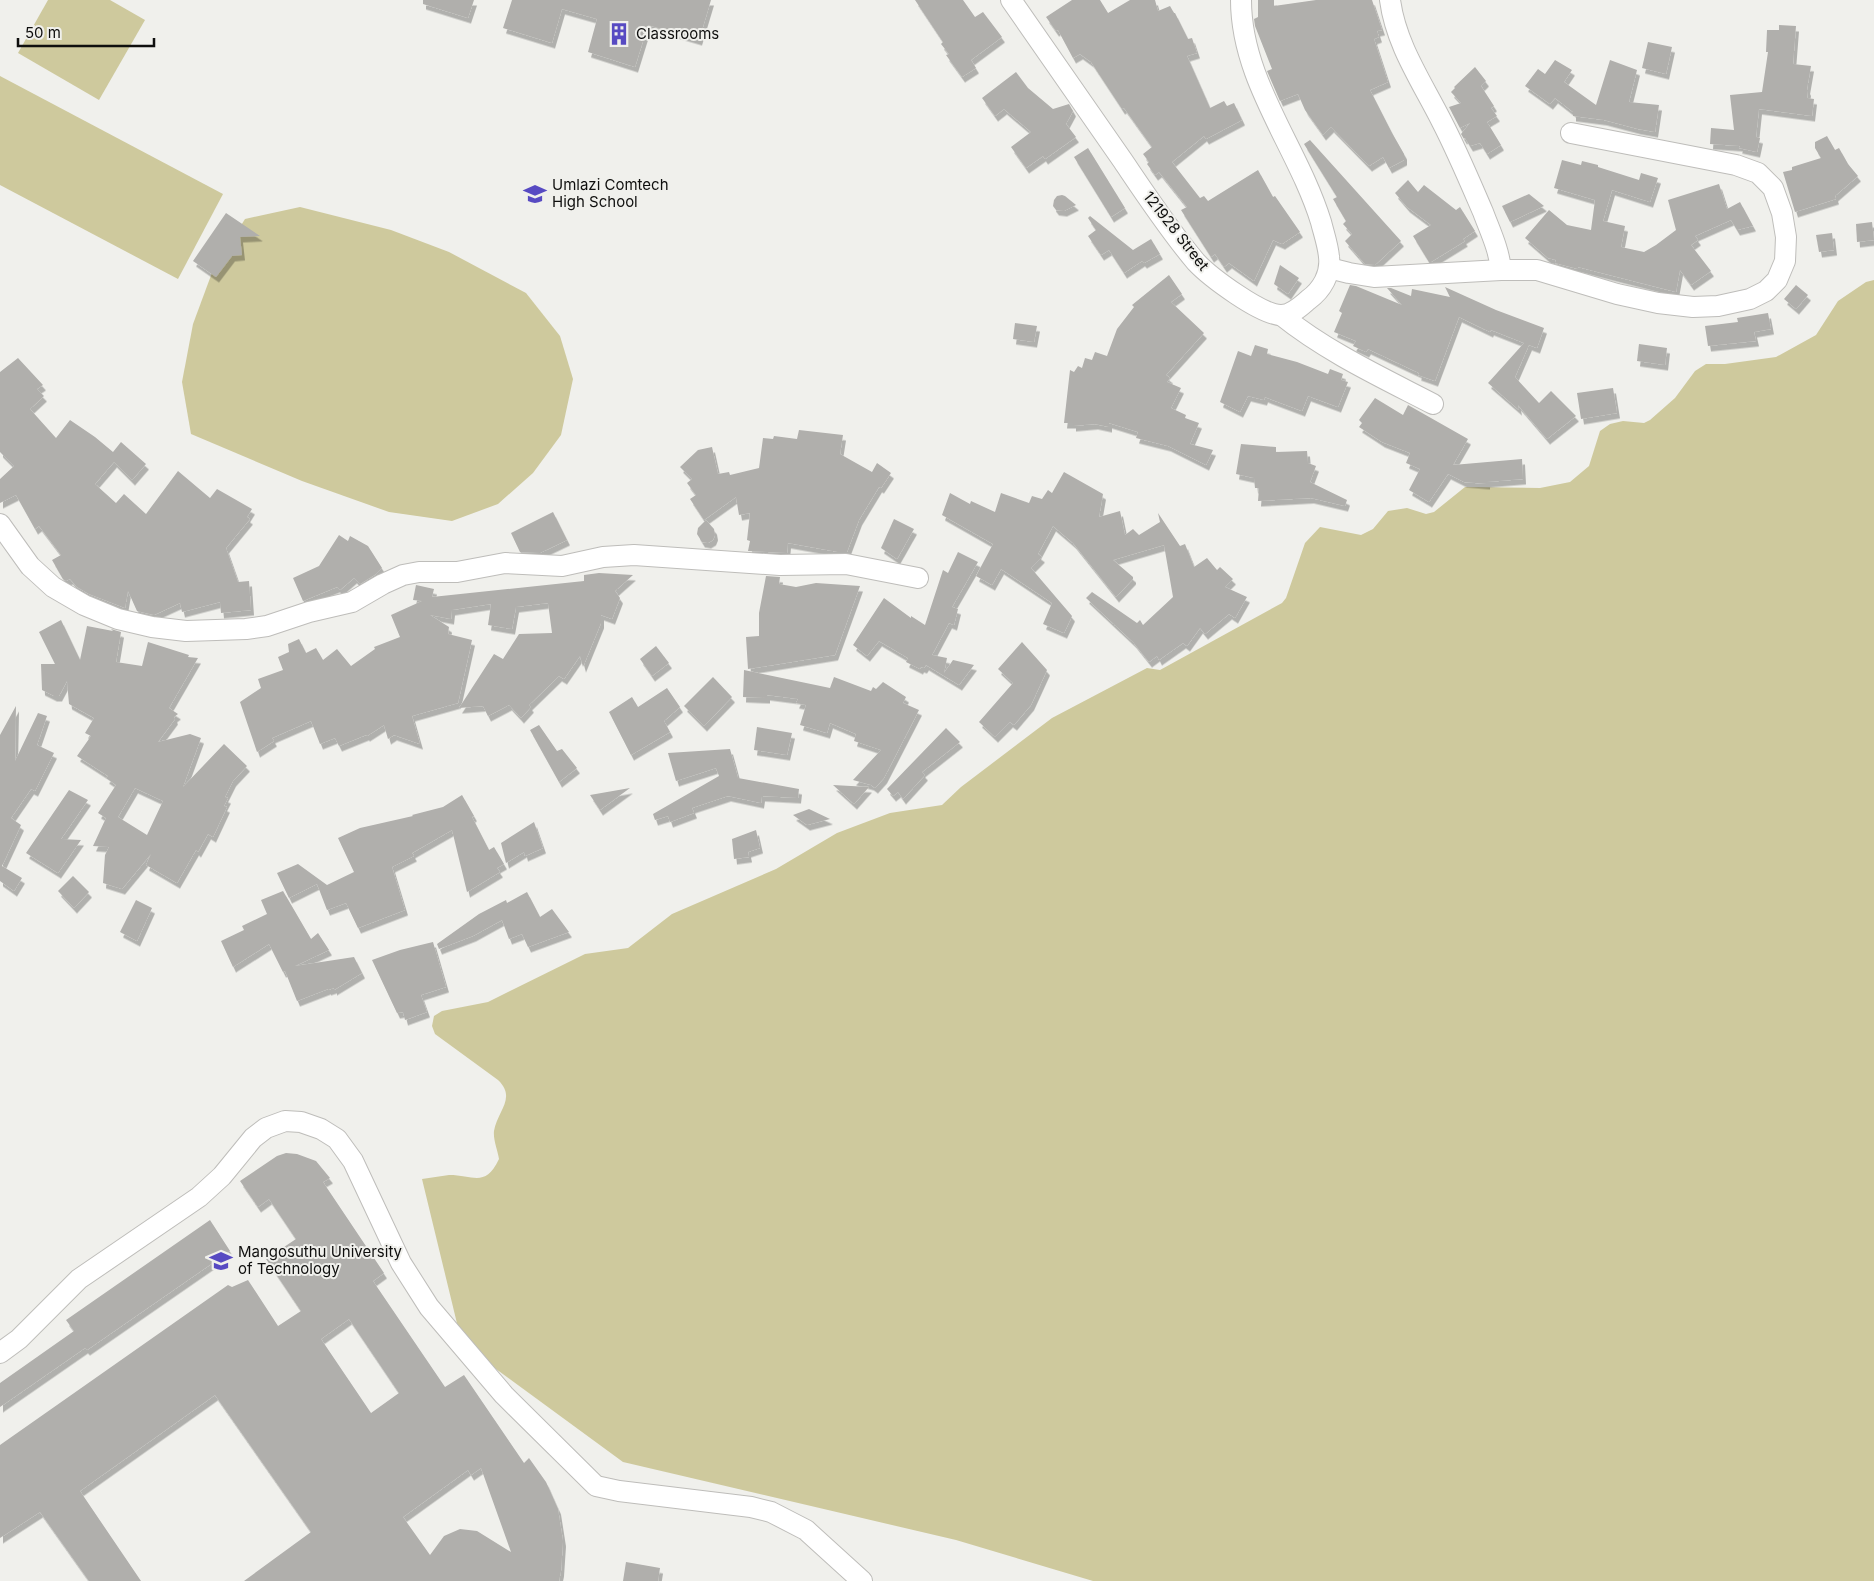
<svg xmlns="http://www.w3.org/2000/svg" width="1874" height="1581" font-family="Inter,sans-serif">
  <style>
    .green { fill: #cec99d }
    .building { fill: #b0afac; fill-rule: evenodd; filter: url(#shadow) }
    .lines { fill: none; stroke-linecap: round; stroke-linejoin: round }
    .minor-casing { stroke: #bebdba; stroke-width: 22 }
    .minor { stroke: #fff; stroke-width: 20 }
    .labels { text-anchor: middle; stroke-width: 4; stroke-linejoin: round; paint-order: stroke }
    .poi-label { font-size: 15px; fill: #0f0f0e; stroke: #f0f0ec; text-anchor: start }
    .street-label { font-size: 15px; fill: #0f0f0e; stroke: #f0f0ec }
  </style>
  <defs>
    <filter id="shadow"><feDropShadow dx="3" dy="5.5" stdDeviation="0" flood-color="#0004"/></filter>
  </defs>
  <rect width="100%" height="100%" fill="#f0f0ec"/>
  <g class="green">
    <path d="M48 0H110L145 20 99 100 18 53Z"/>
    <path d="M0 76 223 194 178 279 0 185Z"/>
    <path d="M300 207 391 230 449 252 526 293 560 336 573 379 561 435 533 473 498 504 452 521 389 512 302 481 191 434 182 382 193 324 213 270 245 219Z"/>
    <path d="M1874 280V1581H1093L956 1540 623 1462 462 1344 422 1179C431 1178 440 1176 449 1175 474 1175 485 1188 499 1159 498 1151 493 1140 494 1131 497 1111 517 1098 498 1080L435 1034 432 1026 434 1016 442 1011 488 1002 585 954 628 948 672 914 776 869 837 833 890 813 942 805 961 787 1052 718 1147 668 1160 670 1282 603 1286 598 1305 543 1320 527 1361 535 1373 529 1388 511 1407 508 1426 514 1434 512 1465 487 1540 488 1570 482 1589 466 1600 431 1610 424 1623 421 1644 423 1650 420 1675 398 1695 371 1706 364H1725L1776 357 1816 335 1838 301 1866 282Z"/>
  </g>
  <g class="building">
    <path d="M423 0H474L468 18 423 4Z"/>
    <path d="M512 0H711L699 40 648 25 635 67 588 52 597 19 562 9 552 43 503 28Z"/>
    <path d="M915 0H963L975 17 983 12 1002 37 971 60 976 68 962 77 946 55 949 54 941 44 943 42Z"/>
    <path d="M1072 0H1100L1108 13 1130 0H1155L1158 11 1170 6 1174 13H1175L1188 39 1192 38 1197 53 1187 56 1210 108 1224 101 1227 106 1234 103 1242 120 1206 139 1204 136 1172 162 1200 198 1204 196 1208 201 1258 170 1273 197 1275 196 1300 232 1282 244 1273 240 1254 281 1229 263 1224 267 1215 254 1211 257 1181 210 1187 207 1159 172 1155 175 1147 164 1149 162 1143 154 1152 147 1124 108 1122 109 1091 62 1080 54 1073 58 1058 30 1056 31 1046 17Z"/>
    <path d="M1258 0H1274V6L1316 0H1372L1382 30 1377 31 1379 37 1374 39 1388 82 1370 90 1392 133 1404 154V160L1389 168 1383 157 1369 166 1331 127 1323 135 1305 110 1298 94 1280 101 1267 71 1272 69 1255 26 1254 19 1258 17Z"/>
    <path d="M1779 25 1796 26 1793 64 1811 66 1807 89 1808 90 1807 98 1814 99 1812 116 1759 109 1756 137 1760 138 1757 152 1739 148 1740 146 1710 144 1711 128 1734 130 1730 95 1762 92 1768 52H1766L1767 30H1779Z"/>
    <path d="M1648 42 1672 47 1666 74 1642 68Z"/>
    <path d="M1555 60 1572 70 1564 82 1596 105 1610 60 1637 70 1629 102 1659 105 1655 132 1638 129 1604 120 1573 116V112L1555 98 1550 104 1525 86 1538 69 1545 74Z"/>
    <path d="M1475 67 1486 81 1481 86 1494 106 1491 108 1497 116 1487 122 1501 145 1487 154 1480 143 1470 146 1465 138 1464 139 1461 134 1470 123 1460 128 1449 107 1461 103 1451 92 1455 88 1454 87Z"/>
    <path d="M1016 72 1028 88 1053 109 1069 104 1073 111 1066 124 1076 137 1045 159 1043 156 1026 168 1011 147 1031 132 1004 109 995 116 982 98Z"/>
    <path d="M1827 136 1835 150 1839 148 1848 164 1858 176 1835 196 1836 199 1795 212 1783 172 1792 170V167L1821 158 1815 148V142Z"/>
    <path d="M1310 140 1401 241 1375 265 1365 264 1345 241 1352 234 1343 224 1346 221 1333 199 1337 197 1304 144Z"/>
    <path d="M1088 148 1125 208 1111 217 1074 157Z"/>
    <path d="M1562 160 1581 165 1582 161 1598 165V167L1639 180 1641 173 1658 178 1650 202 1612 190 1603 221 1625 226 1621 247 1644 252 1656 245 1676 230 1668 200 1719 184 1727 209 1740 202 1753 226 1737 230 1731 220 1695 236 1698 240 1691 245 1711 271 1691 285 1680 270 1676 292 1578 267V269L1555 263 1556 260 1548 258 1525 238 1549 210 1567 225 1591 230 1595 200 1554 188Z"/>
    <path d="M1408 180 1418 192 1424 185 1456 210 1460 207 1475 231 1463 239 1465 241 1431 262H1429L1413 236 1431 225 1407 207 1395 193Z"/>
    <path d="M1529 194 1544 206 1510 222 1502 206Z"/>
    <path d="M1062 195 1065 196 1076 205 1064 211 1056 210 1053 206 1054 200 1057 196Z"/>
    <path d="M226 213 260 236 240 237 242 255 232 256 216 277 193 261Z"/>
    <path d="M1090 216 1133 250 1151 239 1160 254 1144 263 1142 261 1124 273 1109 250 1101 255 1088 236 1096 230 1088 218Z"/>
    <path d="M1872 222 1874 240 1857 242 1856 224Z"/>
    <path d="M1832 233 1834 250 1819 252 1816 235Z"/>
    <path d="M1280 265 1299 278 1288 294 1274 284Z"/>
    <path d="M1169 275 1182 294 1171 302 1204 333 1166 375 1170 378 1167 382 1181 388 1171 408 1186 415 1185 418 1199 423 1190 444 1213 450 1206 465 1168 446 1136 438 1138 432 1109 423V427L1095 424 1073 426V423H1064L1070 370 1074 372 1078 366 1082 368 1085 358 1092 360 1095 352 1107 356 1117 329 1134 307 1132 305Z"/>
    <path d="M1350 285 1356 286 1402 305 1387 288H1391L1411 296 1412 289 1450 297 1445 287 1496 310 1544 328 1537 348 1529 345 1515 377 1539 403 1551 391 1576 416 1547 439 1518 405 1519 410 1488 383 1524 343 1491 330 1490 332 1459 317 1435 381 1418 375 1419 373 1368 349 1366 352 1353 346 1356 341 1334 332 1342 313 1339 311Z"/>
    <path d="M1796 285 1808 295 1796 309 1784 299Z"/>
    <path d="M1768 313 1771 329 1754 332 1756 341 1708 346 1705 326 1738 322 1737 318Z"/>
    <path d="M1015 323 1037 326 1034 342 1013 339Z"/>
    <path d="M1639 344 1667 348 1665 365 1637 361Z"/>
    <path d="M1255 345 1268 349 1267 354 1297 362 1328 374 1330 369 1343 374 1341 380 1348 382 1338 407 1308 396 1302 411 1265 397 1264 400 1248 396 1240 412 1220 402 1238 351 1251 356Z"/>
    <path d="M18 358 43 385 37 389 44 396 30 409 56 438 70 420 95 437 113 452 121 442 146 464 132 480 114 462 95 484 116 503 124 494 146 514 178 471 210 498 217 489 252 509 247 517 250 519 226 548 238 582 249 581 251 610 221 613 220 602 182 612 180 603 154 615 137 611 128 591 125 608 89 594 77 587 70 579 66 581 63 579 52 560 61 555 39 526 35 529 16 495 0 503V479L14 466 0 452V372Z"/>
    <path d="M1613 388 1617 413 1581 419 1577 393Z"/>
    <path d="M1375 398 1403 415 1408 405 1468 439 1453 465 1522 459 1523 479 1487 482V484L1464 482 1448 474 1429 502 1409 490 1420 469 1406 463 1410 453 1382 442 1359 427 1362 423 1359 420Z"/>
    <path d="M799 430 843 435 840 454 872 472 877 463 891 473 881 488 879 487 859 520 847 552H838L788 543 787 553 748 551 750 541 747 540 750 513 739 515 736 497 704 520 690 499 696 495 687 483 692 479 680 467 698 450 712 447 718 474 729 472 730 475 759 468 763 438 773 439 774 436 797 439Z"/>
    <path d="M1241 444 1276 447V452L1307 451 1308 463 1316 466 1310 482 1347 500 1345 506 1311 498 1258 501 1259 488H1255L1254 478 1236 474Z"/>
    <path d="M1064 472 1103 494 1099 517 1120 511 1125 535 1133 529 1139 535 1160 522 1158 513 1180 546 1185 544 1194 567 1207 558 1217 570 1220 567 1233 579 1225 587 1247 597 1235 618 1229 614 1205 634 1200 628 1187 646 1183 643 1159 660 1157 656 1149 662 1133 642 1086 598 1092 592 1137 623 1140 620 1143 625 1173 597 1164 545 1113 560 1133 577V579L1116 597 1073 543 1053 526 1038 554 1042 557 1031 568 1072 616 1064 633 1043 624 1052 603 1001 569 992 585 976 576 993 544 942 515 950 493 970 504 971 501 995 512 1001 493 1029 503 1032 496 1042 499 1048 490 1052 493Z"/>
    <path d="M553 512 567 540 540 553 520 552 511 533Z"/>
    <path d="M894 519 914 529 897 559 881 548Z"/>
    <path d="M706 520 714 529 715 535 713 540 708 543 702 542 697 534 698 528Z"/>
    <path d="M339 535 348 541 350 536 368 546 382 568 376 574 360 584 354 578 340 590 337 587 303 601 293 578 319 566Z"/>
    <path d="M958 552 978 562 952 607 958 609 954 625 949 623 932 655 947 658 944 673 953 660 974 665 959 685 926 665 924 668 921 667 920 669 906 662 908 658 879 641 867 656 853 645 884 598 911 618V616L925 625 943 570 948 573Z"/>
    <path d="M599 573 633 575 615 591 620 598 612 619 601 615V623L583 667 580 656 564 679 559 676 529 705 531 707 521 718 509 705 488 716 483 706 459 708 494 654 503 659 519 634 552 633 548 603 516 607 512 629 488 625 491 604 452 610 451 619 430 615 449 627 448 634 472 640 458 703 412 716 420 744 394 735 388 739 384 725 367 736 366 735 339 746 335 738 320 744 311 721 272 738 274 741 257 752 240 702 261 688 258 679 283 670 278 657 289 652 288 644 299 639 306 653 316 648 323 660 337 649 351 666 375 649 374 647 400 637 391 615 422 601 413 600 416 585 434 589 432 597 584 581V575Z"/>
    <path d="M766 576 780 577 779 584 796 587 816 583 860 586 835 655 748 669 746 637 759 636V613Z"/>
    <path d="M61 620 80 660 87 626 113 631 111 629 121 632 116 662 142 666 148 642 189 655 188 657 198 658 169 708 178 714 174 717 175 719 158 742 190 734 201 738 183 787 224 744 247 766 233 781 225 797 228 798 224 806 227 807 213 837 208 834 198 852 196 850 177 883 146 865 151 854 122 889 103 883 105 855 109 847 93 846 106 818 98 813 116 785 106 778 108 776 77 756 91 736 85 733 94 718 69 704 67 681 59 696H54L42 690 41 664H55L39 632ZM135 788 163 801 147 835 118 817Z"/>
    <path d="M1022 642 1047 670 1031 705 1014 725 1010 722 995 737 979 722 1013 683 998 669Z"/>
    <path d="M656 646 669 663 652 676 640 659Z"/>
    <path d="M744 670 830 688 834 677 871 691 873 687 876 689 883 682 906 697 903 703 919 710 884 778 875 788 871 785 853 780 881 750 854 741 856 734 830 723 827 733 800 725 806 705 796 703 798 699 767 695V698L743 697Z"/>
    <path d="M713 677 732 697 704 726 684 706Z"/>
    <path d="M667 688 680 707 664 721 670 732 631 755 609 712 632 697 638 707Z"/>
    <path d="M16 706 15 761 38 713 47 716 37 745 54 753 35 791 31 789 11 818 21 825 2 866 22 878 14 891 0 881V735Z"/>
    <path d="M539 725 557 751 562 749 577 768 559 782 530 730Z"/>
    <path d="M757 727 792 733 787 755 754 750Z"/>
    <path d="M946 728 960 742 922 772 925 775 903 799 898 792 893 796 887 789Z"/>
    <path d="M730 749 738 778 799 789 798 798 762 796 761 803 728 796 692 808 694 813 670 822 668 816 655 820 653 814 719 776 716 768 676 781 668 753Z"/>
    <path d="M833 785 869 787 854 804Z"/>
    <path d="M630 788 600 810 590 795Z"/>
    <path d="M69 790 88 800 61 839 81 840 58 873 26 853Z"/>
    <path d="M462 795 474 816 472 817 489 850 494 847 504 864 497 868 500 872 467 892 452 830 412 853 414 856 392 867 405 910 358 928 346 903 327 910 317 884 289 898 277 873 298 864 327 885 354 872 338 838 360 828 413 816 412 815 443 807Z"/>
    <path d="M809 809 830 819 807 825 793 815Z"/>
    <path d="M534 822 543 848 525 856 524 852 506 863 501 843Z"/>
    <path d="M756 830 760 848 748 852 749 857 734 859 732 839Z"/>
    <path d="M73 876 89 892 74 908 58 891Z"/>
    <path d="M283 891 311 939 318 933 329 950 295 966 354 957 362 973 334 990V988L328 990V989L297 1001 285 971 283 972 269 944 233 967 221 941 244 930 242 926 267 914 261 900Z"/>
    <path d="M527 892 540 917 552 909 569 932 528 947 522 934 509 939 502 920 473 936 439 949 437 944 479 914 506 900 507 903Z"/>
    <path d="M136 900 152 908 137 941 120 932Z"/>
    <path d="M433 942 446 987 421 995 427 1012 405 1020 403 1012 397 1013 372 960 400 950Z"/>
    <path d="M286 1153 297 1154 316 1161 330 1178 323 1182 384 1273 373 1281 445 1387 464 1375 524 1463 529 1458 546 1482 558 1509 563 1541 561 1571 559 1581H244L311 1532 215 1395 80 1491 141 1581H89L40 1512 0 1538V1445L228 1285 232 1287 248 1280 278 1326 301 1311 266 1259 296 1239 269 1199 258 1207 240 1181 277 1156ZM349 1319 399 1393 371 1413 321 1339ZM481 1468 511 1552 477 1531 460 1529 444 1536 430 1555 403 1517 468 1470 471 1475Z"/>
    <path d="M210 1220 230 1251 87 1350 85 1348 0 1407V1383L74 1331 66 1320Z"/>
    <path d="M626 1562 660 1568 658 1581H623Z"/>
  </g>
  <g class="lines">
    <defs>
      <g id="minor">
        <path d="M1011 0C1048 53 1085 107 1123 161 1146 195 1169 230 1196 262 1210 277 1261 315 1281 315 1292 315 1301 306 1308 300 1322 290 1331 274 1329 257 1328 245 1324 234 1321 222 1298 147 1241 81 1241 0"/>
        <path d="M1390 0C1396 45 1422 82 1442 122 1457 151 1470 182 1483 212 1490 231 1499 249 1501 270"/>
        <path d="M1329 268 1349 273 1374 277 1501 270H1537L1617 294 1658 303 1693 307 1718 306 1750 299 1766 291 1777 280 1785 261 1786 237 1782 213 1773 188 1758 173 1736 165 1571 133"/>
        <path d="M1281 315C1327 352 1381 377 1433 404"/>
        <path d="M0 524 30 566 53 587 84 605 118 619 152 627 186 631 246 629 267 626 309 612 352 602 383 584 403 575 419 572H457L505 563 562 566 603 557 634 555 780 565 846 564 918 578"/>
        <path d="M0 1353 19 1339 79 1279 199 1197 222 1176 253 1138 266 1128 285 1121 301 1122 321 1129 337 1139 353 1161 401 1263 429 1307 504 1395 596 1486 619 1491 751 1507 771 1512 806 1530 862 1581"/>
      </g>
    </defs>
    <use href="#minor" class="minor-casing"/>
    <use href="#minor" class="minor"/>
  </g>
  <defs>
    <symbol id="building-bare" viewBox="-9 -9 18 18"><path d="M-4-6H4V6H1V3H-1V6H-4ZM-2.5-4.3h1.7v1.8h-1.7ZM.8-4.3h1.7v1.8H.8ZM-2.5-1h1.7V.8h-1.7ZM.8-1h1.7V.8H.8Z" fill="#574ac2" stroke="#f0f0ec" stroke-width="2.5" paint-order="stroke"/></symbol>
    <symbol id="school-bare" viewBox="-9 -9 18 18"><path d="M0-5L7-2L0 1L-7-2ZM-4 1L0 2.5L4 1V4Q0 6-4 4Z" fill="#574ac2" stroke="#f0f0ec" stroke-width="2.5" paint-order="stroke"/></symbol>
    <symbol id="university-bare" viewBox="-9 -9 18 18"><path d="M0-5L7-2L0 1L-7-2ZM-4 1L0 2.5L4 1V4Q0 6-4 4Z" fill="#574ac2" stroke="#f0f0ec" stroke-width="2.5" paint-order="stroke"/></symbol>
  </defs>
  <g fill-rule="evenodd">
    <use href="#building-bare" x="603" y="18" width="32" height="32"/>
    <use href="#school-bare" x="519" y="178" width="32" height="32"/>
    <use href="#university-bare" x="205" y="1245" width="32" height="32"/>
  </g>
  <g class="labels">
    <g class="poi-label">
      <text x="636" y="39">Classrooms</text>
      <text x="552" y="190">Umlazi Comtech<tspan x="552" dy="17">High School</tspan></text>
      <text x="238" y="1257">Mangosuthu University<tspan x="238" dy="17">of Technology</tspan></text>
    </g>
    <g class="street-label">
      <text transform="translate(1176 231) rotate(52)" y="5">121928 Street</text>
    </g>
  </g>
  <path d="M18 38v8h136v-8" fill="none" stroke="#0f0f0e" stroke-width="2.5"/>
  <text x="25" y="38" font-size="15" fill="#0f0f0e" stroke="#f0f0ec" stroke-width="4" paint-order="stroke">50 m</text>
</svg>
